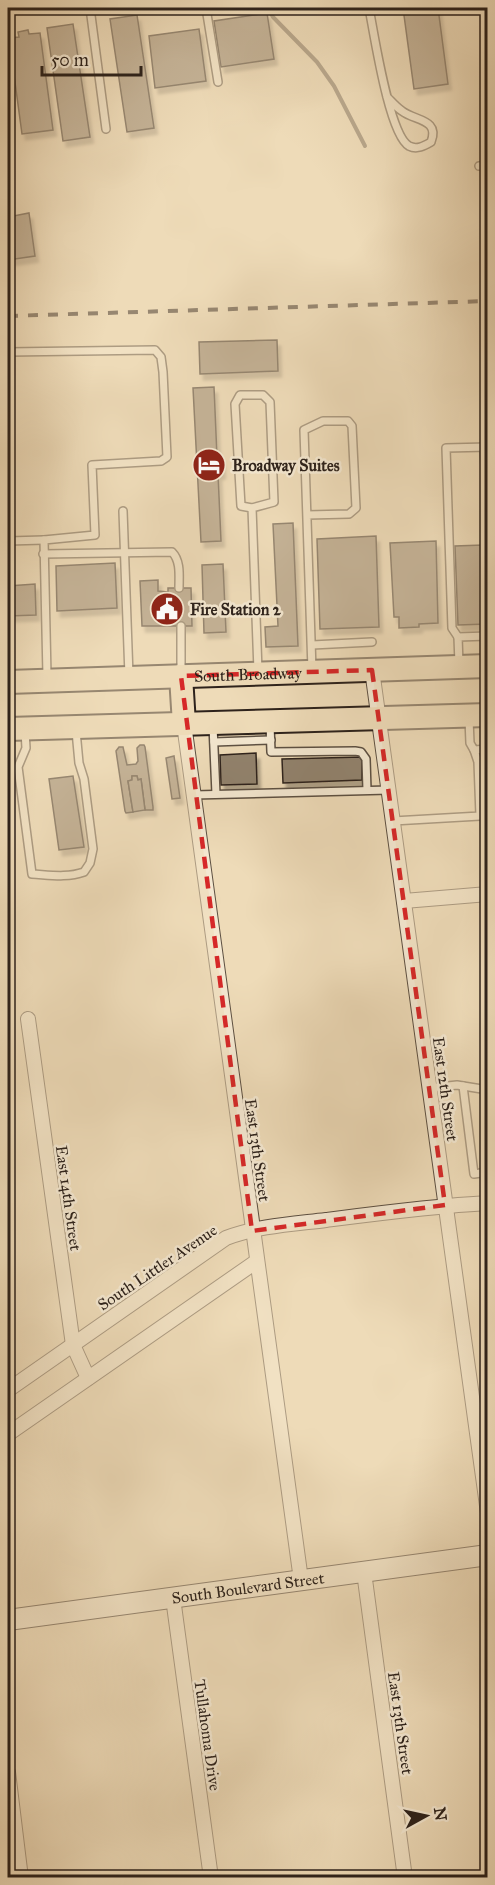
<svg xmlns="http://www.w3.org/2000/svg" width="495" height="1885" font-family="'IM FELL Great Primer',serif">
  <style>
    .lines { fill: none; stroke-linecap: round; stroke-linejoin: round }
    .stream { stroke: #796b59; stroke-width: 4 }
    .building { fill: #91826d; stroke: #2d221b; stroke-width: 1.5; filter: url(#shadow) }
    .lane-casing { stroke: #5d5042; stroke-width: 10 }
    .street-casing { stroke: #5d5042; stroke-width: 16 }
    .secondary-casing { stroke: #2d221b; stroke-width: 22 }
    .primary-casing { stroke: #2d221b; stroke-width: 26 }
    .lane { stroke: #f4e8d1; stroke-width: 7 }
    .street { stroke: #f4e8d1; stroke-width: 14 }
    .secondary { stroke: #f4e8d1; stroke-width: 20 }
    .primary { stroke: #eedbb8; stroke-width: 22 }
    .rail { stroke: #2d221b; stroke-width: 4; stroke-dasharray: 10 10; stroke-linecap: butt }
    .marked { fill: none; stroke: #d62828; stroke-width: 4.5; stroke-dasharray: 12 8; stroke-linejoin: round }
    .labels { text-anchor: middle; stroke-width: 5; stroke-linejoin: round; paint-order: stroke }
    .poi-label { font-size: 16px; font-weight: bold; fill: #2d221b; stroke: #f4e8d1; text-anchor: start }
    .street-label { font-size: 16px; fill: #2d221b; stroke: #f4e8d1 }
  </style>
  <defs>
    <filter id="shadow"><feDropShadow dx="3.5" dy="6" stdDeviation="1.5" flood-color="#0004"/></filter>
  </defs>
  <rect width="100%" height="100%" fill="#eedbb8"/>
  <filter id="stains"><feTurbulence type="fractalNoise" baseFrequency=".00333" numOctaves="4"/><feColorMatrix values="0 0 0 0 .2 0 0 0 0 .09 0 0 0 0 .02 0 0 0 .5 -.17"/></filter>
  <radialGradient id="worn" r=".72"><stop offset=".6" stop-color="#630" stop-opacity="0"/><stop offset="1" stop-color="#630" stop-opacity=".3"/></radialGradient>
  <g class="lines">
    <path class="stream" d="M268 8 273 17 317 62 334 86 365 146"/>
  </g>
  <g class="building">
    <path d="M403 8H438L448 84 414 89Z"/>
    <path d="M267 13 274 59 221 67 214 21Z"/>
    <path d="M137 15 154 128 127 132 110 19Z"/>
    <path d="M73 24 90 137 63 141 47 28Z"/>
    <path d="M199 29 206 81 155 88 149 36Z"/>
    <path d="M28 30 29 34 40 33 53 130 22 134 9 38 19 37 18 32Z"/>
    <path d="M29 213 35 256 8 260V217Z"/>
    <path d="M277 340 278 371 200 374 199 342Z"/>
    <path d="M214 387 217 457H221L222 473 218 474 221 541 201 542 193 388Z"/>
    <path d="M293 523 298 646 266 647 265 627 278 626 273 524Z"/>
    <path d="M376 536 379 627 320 629 317 539Z"/>
    <path d="M436 541 438 623 419 624V627L399 628V617H394L390 543Z"/>
    <path d="M483 545 487 624 458 625 455 546Z"/>
    <path d="M115 563 117 608 57 611 56 566Z"/>
    <path d="M223 564 226 632 204 633 202 565Z"/>
    <path d="M158 580V591L168 592V588H191L192 626H142L140 581Z"/>
    <path d="M35 584 36 615 8 616V586Z"/>
    <path d="M140 745H144L145 747 153 807V810H145L141 779 138 780 137 776H132V780L128 781 133 812 126 813 125 811 116 751 119 747H123L127 765 136 764 138 761 137 748Z"/>
    <path d="M256 753 257 784 221 785 220 755Z"/>
    <path d="M174 756 180 798 172 799 166 758Z"/>
    <path d="M362 757V780L283 783 282 759Z"/>
    <path d="M73 776 84 847 59 850 49 779Z"/>
    <path d="M132 776H137L138 780 141 779 145 810 133 812 128 781 132 780Z"/>
  </g>
  <g class="lines">
    <defs>
      <g id="lane">
        <path d="M90 8 106 129"/>
        <path d="M206 8 218 82"/>
        <path d="M369 8C374 33 389 135 409 146 417 150 424 146 431 142 440 119 415 121 402 111 396 107 392 102 387 97"/>
        <path d="M8 93 9 102"/>
        <path d="M479 166 488 165"/>
        <path d="M486 204H488"/>
        <path d="M8 352 155 350 161 357 163 372 167 457 161 461 92 465 95 535 44 540 47 676"/>
        <path d="M484 447 488 515"/>
        <path d="M252 508 274 502 270 402 263 395H240L235 404 241 506 252 508 258 671"/>
        <path d="M123 511 129 676"/>
        <path d="M307 515 349 514 356 508 352 426 348 421H323L304 430 312 670"/>
        <path d="M8 541 44 540"/>
        <path d="M43 554 172 552C181 561 179 576 179 588"/>
        <path d="M181 626V671"/>
        <path d="M458 637 452 628 446 448 488 447"/>
        <path d="M312 645 372 642"/>
        <path d="M459 664 458 637 488 636"/>
        <path d="M469 719 470 743 474 750 488 749"/>
        <path d="M270 724 271 752 355 751 361 752 366 759 367 790"/>
        <path d="M213 726 216 794"/>
        <path d="M25 731 26 748 18 767 32 874C50 875 67 878 84 872L90 863 93 849 84 779 79 763 76 731"/>
        <path d="M214 742 271 740"/>
        <path d="M194 795 389 790"/>
        <path d="M393 821 480 816 478 762 474 750"/>
        <path d="M463 1086 474 1174 488 1172"/>
        <path d="M429 1088 457 1085 488 1090"/>
      </g>
      <g id="street">
        <path d="M372 670 488 1513"/>
        <path d="M184 724 301 1580"/>
        <path d="M404 901 488 894"/>
        <path d="M28 1019 73 1345 88 1378"/>
        <path d="M8 1390 226 1238C257 1226 293 1224 326 1220 380 1213 433 1206 488 1203"/>
        <path d="M8 1434 257 1261"/>
        <path d="M364 1572 405 1878"/>
        <path d="M173 1598 211 1878"/>
        <path d="M8 1772 21 1878"/>
      </g>
      <g id="secondary">
        <path id="s1" d="M8 1620 488 1555"/>
      </g>
      <g id="primary">
        <path d="M181 676 184 724"/>
        <path id="s2" d="M8 682 488 666"/>
        <path d="M8 729 488 715"/>
      </g>
    </defs>
    <use href="#lane" class="lane-casing"/>
    <use href="#street" class="street-casing"/>
    <use href="#secondary" class="secondary-casing"/>
    <use href="#primary" class="primary-casing"/>
    <use href="#lane" class="lane"/>
    <use href="#street" class="street"/>
    <use href="#secondary" class="secondary"/>
    <use href="#primary" class="primary"/>
    <path class="rail" d="M8 316 488 301"/>
  </g>
  <path d="M0 0H495V1885H0ZM372 670 445 1205 252 1231 181 676Z" fill="#eedbb8" fill-opacity=".55" fill-rule="evenodd"/>
  <path class="marked" d="M372 670 445 1205 252 1231 181 676Z"/>
  <defs>
    <symbol id="hotel-disc" viewBox="-11 -11 22 22"><circle r="9.5" fill="#8f2418" stroke="#f4e8d1"/><path d="M-6-4.5h1.5V1H6V5H4.5V3h-9V5H-6ZM-4 0a1.8 1.8 0 1 1 3.6 0ZM.5 0V-2.5h3Q6-2.5 6 0Z" fill="#fff"/></symbol>
    <symbol id="civic-disc" viewBox="-11 -11 22 22"><circle r="9.5" fill="#8f2418" stroke="#f4e8d1"/><path d="M-.6-6.5H3V-4.5H.6V-3L4-1V1h2V6H-6V1h2V-1L-.6-3ZM-1.2 2.5V6h2.4V2.5Z" fill="#fff"/></symbol>
  </defs>
  <g fill-rule="evenodd">
    <use href="#hotel-disc" x="190" y="446" width="38" height="38"/>
    <use href="#civic-disc" x="148" y="590" width="38" height="38"/>
  </g>
  <g class="labels">
    <g class="poi-label">
      <text x="232" y="471">Broadway Suites</text>
      <text x="190" y="615">Fire Station 2</text>
    </g>
    <g class="street-label">
      <text dy="6" stroke="none"><textPath href="#s2" startOffset="240">South Broadway</textPath></text>
      <text transform="translate(446 1089) rotate(82)" y="6">East 12th Street</text>
      <text transform="translate(258 1150) rotate(82)" y="6">East 13th Street</text>
      <text transform="translate(69 1198) rotate(82)" y="6">East 14th Street</text>
      <text transform="translate(157 1267) rotate(-34)" y="6">South Littler Avenue</text>
      <text dy="6" stroke="none"><textPath href="#s1" startOffset="242">South Boulevard Street</textPath></text>
      <text transform="translate(401 1723) rotate(82)" y="6">East 13th Street</text>
      <text transform="translate(208 1735) rotate(82)" y="6">Tullahoma Drive</text>
    </g>
  </g>
  <rect width="495" height="1885" fill="none" stroke="#eedbb8" stroke-width="30"/>
  <rect x="9" y="9" width="477" height="1867" fill="none" stroke="#2d221b" stroke-width="3"/>
  <rect x="15" y="15" width="465" height="1855" fill="none" stroke="#2d221b" stroke-width="1.5"/>
  <g transform="translate(426 1816) rotate(82)" stroke="#f4e8d1" stroke-width="4.5" paint-order="stroke">
  <path d="M0-4.5L10 22L0 15L-10 22Z" fill="#2d221b"/>
  <text y="-9" font-size="16" font-weight="bold" text-anchor="middle" fill="#2d221b">N</text>
  </g>
  <path d="M42 66v9h99v-9" fill="none" stroke="#2d221b" stroke-width="3"/>
  <text x="51" y="66" font-size="18" fill="#2d221b" stroke="#f4e8d1" stroke-width="4.5" paint-order="stroke">50 m</text>
  <rect width="100%" height="100%" filter="url(#stains)"/>
  <rect width="100%" height="100%" fill="url(#worn)"/>
</svg>
